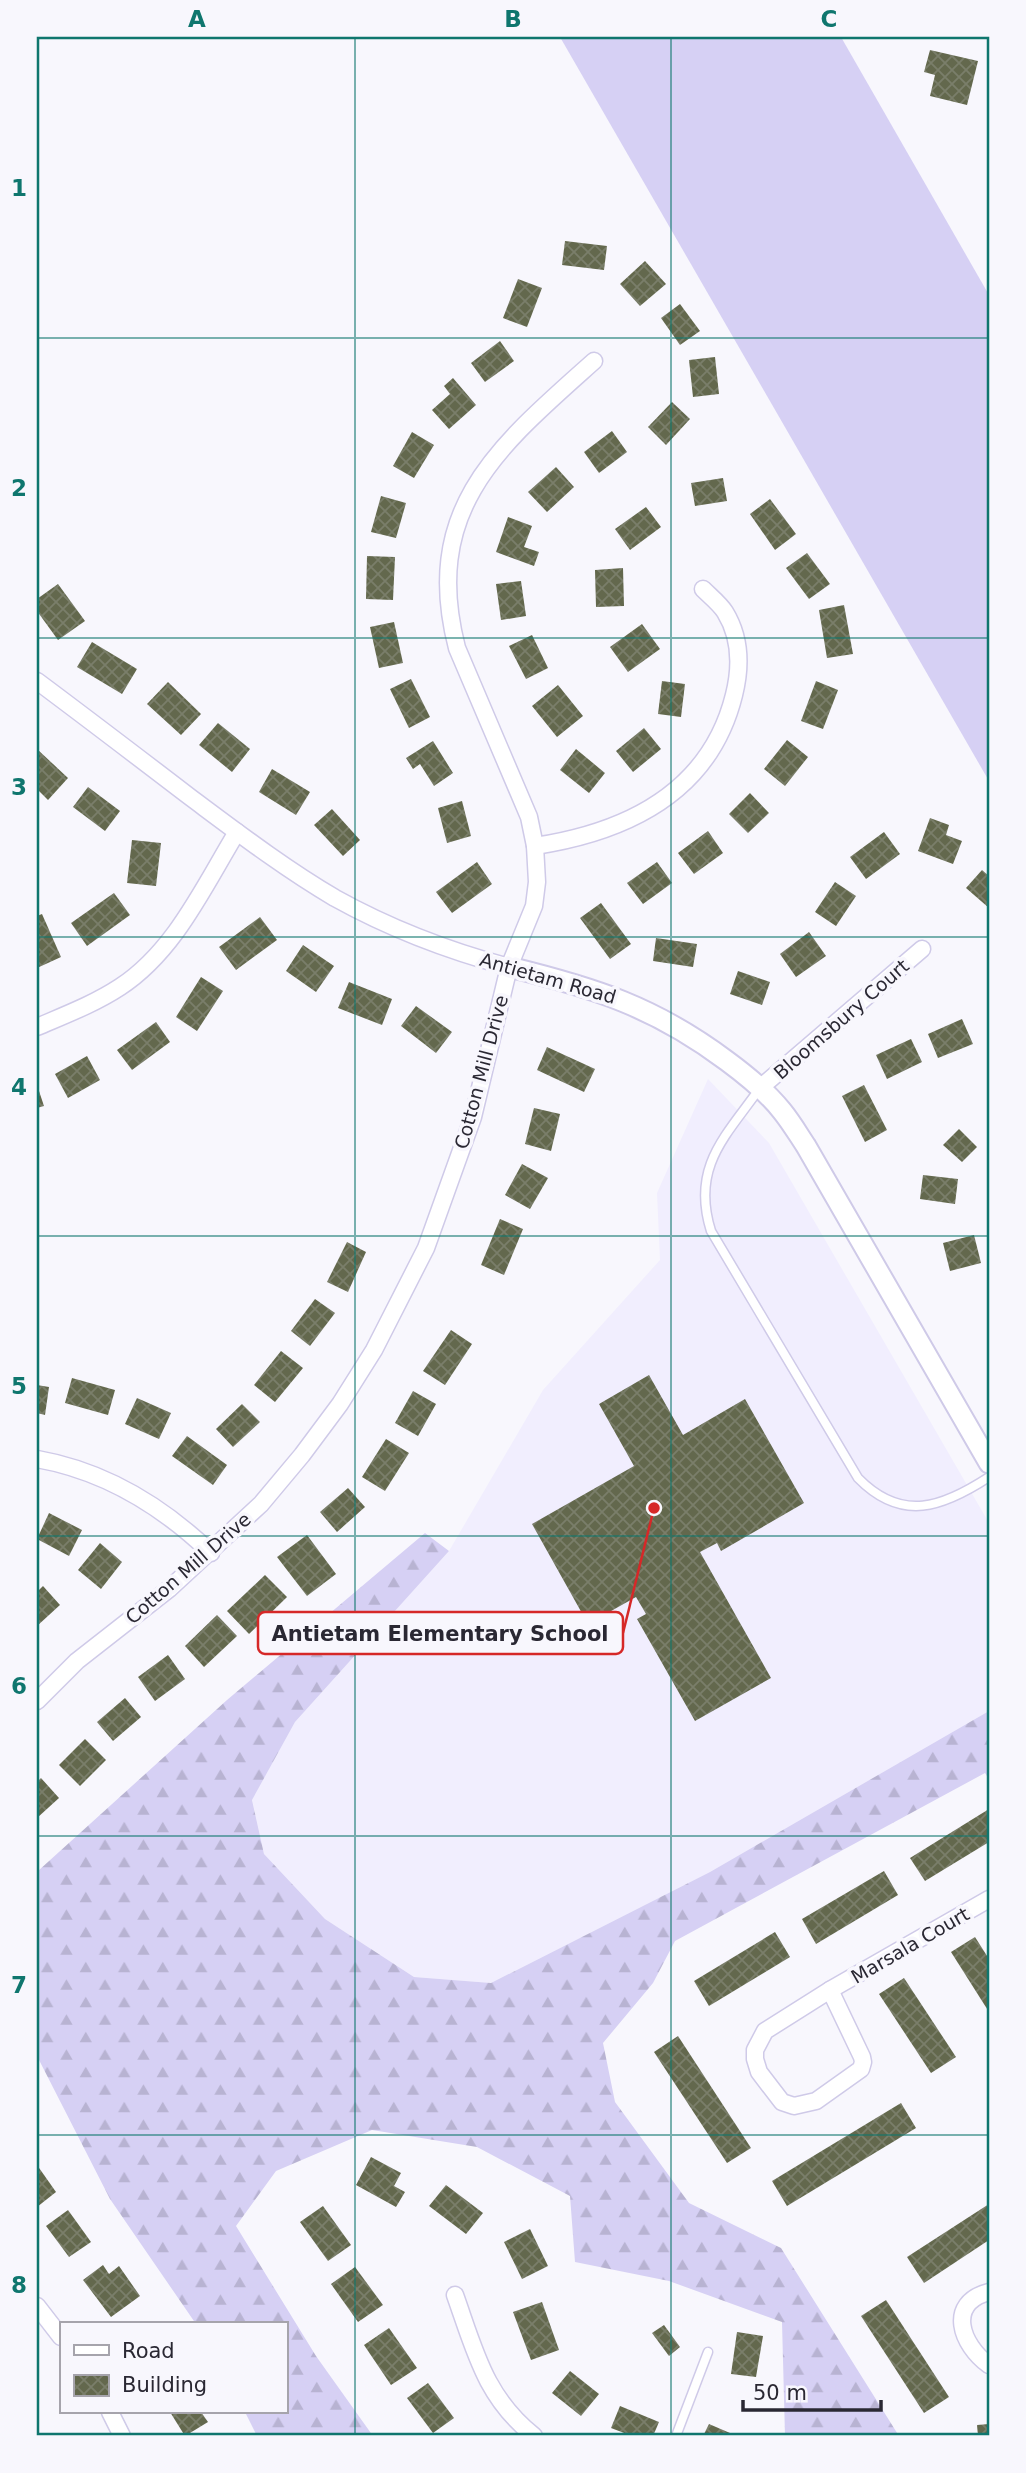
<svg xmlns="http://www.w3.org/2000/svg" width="1026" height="2473" font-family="'DejaVu Sans',sans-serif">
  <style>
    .built { fill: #f1eefe }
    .grass { fill: #d6d0f4 }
    .forest { fill: url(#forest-firs) }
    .building { fill: url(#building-cross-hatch) }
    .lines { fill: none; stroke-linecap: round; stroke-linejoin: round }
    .service-casing { stroke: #cfcae8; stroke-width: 11 }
    .minor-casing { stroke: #cfcae8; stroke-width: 19 }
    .tertiary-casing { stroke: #cfcae8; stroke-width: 23 }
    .service { stroke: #fff; stroke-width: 8 }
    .minor { stroke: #fff; stroke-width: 16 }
    .tertiary { stroke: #fff; stroke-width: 19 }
    .grid { fill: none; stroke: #0f766e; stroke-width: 2; stroke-opacity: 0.55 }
    .labels { text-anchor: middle; stroke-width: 7; stroke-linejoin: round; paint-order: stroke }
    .street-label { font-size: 19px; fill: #2a2833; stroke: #f8f7fd }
    .leader { fill: none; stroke: #d62828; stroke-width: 2.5 }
    .callout-dot { fill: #d62828; stroke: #f8f7fd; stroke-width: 2.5 }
    .callout { fill: #f8f7fd; stroke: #d62828; stroke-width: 2.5 }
    .callout-label { font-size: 21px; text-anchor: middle; font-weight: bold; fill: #2a2833 }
    .neatline { fill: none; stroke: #0f766e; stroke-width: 2.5 }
    .grid-label { font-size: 23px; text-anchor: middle; font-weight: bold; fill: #0f766e }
  </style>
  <defs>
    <pattern id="forest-firs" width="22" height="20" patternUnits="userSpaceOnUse" patternTransform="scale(1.75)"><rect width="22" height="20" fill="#d6d0f4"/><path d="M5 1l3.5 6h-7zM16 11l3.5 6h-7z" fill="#b8b3d2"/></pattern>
    <pattern id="building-cross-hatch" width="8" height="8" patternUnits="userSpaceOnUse" patternTransform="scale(1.75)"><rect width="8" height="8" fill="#63684d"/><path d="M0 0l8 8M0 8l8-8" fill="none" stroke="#7a7e6a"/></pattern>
  </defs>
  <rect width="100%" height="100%" fill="#f8f7fd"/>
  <path class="built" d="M708 1079 769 1143 989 1523V1711L710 1872 491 1983 414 1977 325 1919 264 1854 252 1799 295 1722 449 1551 543 1390 660 1260 657 1193Z"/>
  <path class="grass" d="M560 37H841L989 295V781Z"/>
  <path class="forest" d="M425 1533 449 1551 295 1722 252 1800 264 1854 325 1919 414 1977 491 1983 710 1872 989 1711V1779L985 1773 675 1941 653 1983 603 2043 615 2102 689 2203 781 2248 899 2436H785L782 2322 669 2281 575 2262 570 2196 477 2147 372 2130 276 2171 236 2226 316 2356 373 2436H257L245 2412H285V2324H196L110 2199 37 2056 38 1871 227 1700Z"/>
  <g class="building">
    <path d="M930 50 978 61 967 105 930 96 935 75 924 72Z"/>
    <path d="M565 241 607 246 604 270 562 265Z"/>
    <path d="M645 261 666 284 640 306 620 284Z"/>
    <path d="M518 279 542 288 527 327 503 318Z"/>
    <path d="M680 304 700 331 680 345 661 318Z"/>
    <path d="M500 341 514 361 485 382 471 363Z"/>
    <path d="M715 357 719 394 693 397 689 360Z"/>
    <path d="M453 378 476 405 449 429 432 410 450 394 444 386Z"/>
    <path d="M672 402 690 419 666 445 648 427Z"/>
    <path d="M612 431 627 452 599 473 584 452Z"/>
    <path d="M412 432 434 445 414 478 393 466Z"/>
    <path d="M556 467 574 487 547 512 528 492Z"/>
    <path d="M723 478 727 501 695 506 691 483Z"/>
    <path d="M381 496 406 503 396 538 371 532Z"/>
    <path d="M770 499 796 534 775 550 750 514Z"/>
    <path d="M646 507 661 527 630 550 615 529Z"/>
    <path d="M508 517 532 526 524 547 539 552 534 566 496 552Z"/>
    <path d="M807 553 830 584 809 599 786 568Z"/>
    <path d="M367 556 395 557 393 600 366 599Z"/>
    <path d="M623 568 624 606 596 607 595 570Z"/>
    <path d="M521 581 526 616 501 620 496 584Z"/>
    <path d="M58 584 85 621 58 640 37 611V599Z"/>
    <path d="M844 605 853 654 827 658 819 610Z"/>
    <path d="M394 622 403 663 379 668 370 627Z"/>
    <path d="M642 624 660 649 628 672 610 647Z"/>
    <path d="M532 635 548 668 526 679 509 646Z"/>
    <path d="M92 642 137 669 122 694 77 667Z"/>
    <path d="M411 679 430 717 409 728 390 689Z"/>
    <path d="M662 681 685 684 681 717 658 714Z"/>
    <path d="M816 681 838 690 823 729 801 721Z"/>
    <path d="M168 682 201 714 181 735 147 704Z"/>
    <path d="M558 685 583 716 557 737 532 706Z"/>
    <path d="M218 723 250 749 232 772 199 745Z"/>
    <path d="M644 728 661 749 633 772 616 751Z"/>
    <path d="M787 740 808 757 785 786 764 769Z"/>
    <path d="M433 741 453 773 434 786 420 764 413 769 406 758Z"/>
    <path d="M37 749 68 778 48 800 37 789Z"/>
    <path d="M576 749 605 773 589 793 560 770Z"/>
    <path d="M272 769 310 792 296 815 259 792Z"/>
    <path d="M88 787 120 811 105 831 73 807Z"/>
    <path d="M750 793 769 813 748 833 729 814Z"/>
    <path d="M462 801 471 836 447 843 438 808Z"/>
    <path d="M332 809 360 840 343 856 314 825Z"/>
    <path d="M930 818 949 825 946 835 962 841 953 864 918 851Z"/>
    <path d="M708 831 723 853 694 874 678 853Z"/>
    <path d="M884 832 900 854 866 879 850 857Z"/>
    <path d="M132 840 161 843 156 886 127 883Z"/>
    <path d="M477 862 492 884 452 913 436 892Z"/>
    <path d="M657 862 672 883 643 904 627 883Z"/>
    <path d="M982 870 989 876V908L966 888Z"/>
    <path d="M835 882 856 896 836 926 815 912Z"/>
    <path d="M114 893 130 915 87 946 71 923Z"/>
    <path d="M601 903 631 944 610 959 580 918Z"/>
    <path d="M42 914 61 957 37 968V916Z"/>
    <path d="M260 917 277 940 236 970 219 947Z"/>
    <path d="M809 932 826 956 796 977 780 954Z"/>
    <path d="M656 938 697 944 693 967 653 961Z"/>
    <path d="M303 945 334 966 316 992 286 971Z"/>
    <path d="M738 971 770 982 762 1005 730 994Z"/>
    <path d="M201 977 223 991 197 1031 176 1017Z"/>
    <path d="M349 982 392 999 382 1025 338 1008Z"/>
    <path d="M416 1006 452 1032 436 1053 401 1026Z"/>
    <path d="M962 1019 973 1044 938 1058 928 1034Z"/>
    <path d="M156 1022 170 1042 132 1070 117 1050Z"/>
    <path d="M911 1039 922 1062 887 1079 876 1055Z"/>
    <path d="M547 1047 595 1069 584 1092 537 1070Z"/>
    <path d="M87 1056 100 1080 68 1098 55 1074Z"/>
    <path d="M37 1085 44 1106 37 1108Z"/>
    <path d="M864 1085 887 1130 865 1142 842 1096Z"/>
    <path d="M534 1108 560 1114 551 1151 525 1144Z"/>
    <path d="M959 1129 977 1147 962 1162 943 1145Z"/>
    <path d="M522 1164 548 1178 530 1209 505 1195Z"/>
    <path d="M923 1175 958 1179 955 1204 920 1199Z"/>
    <path d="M500 1219 523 1229 504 1275 481 1265Z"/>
    <path d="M974 1235 981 1263 950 1271 943 1243Z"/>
    <path d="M347 1242 366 1252 348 1292 327 1282Z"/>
    <path d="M315 1299 335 1313 310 1346 291 1331Z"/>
    <path d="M451 1330 472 1344 445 1385 423 1371Z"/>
    <path d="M281 1351 303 1368 275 1402 254 1385Z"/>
    <path d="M649 1375 683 1435 745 1399 804 1503 721 1551 717 1543 700 1552 771 1678 695 1721 637 1619 646 1614 636 1597 588 1624 532 1524 634 1466 599 1404Z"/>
    <path d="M72 1378 115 1390 108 1415 65 1403Z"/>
    <path d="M37 1385 49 1387 45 1415 37 1413Z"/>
    <path d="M413 1391 436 1404 418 1436 395 1423Z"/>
    <path d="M137 1398 171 1413 159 1439 125 1424Z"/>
    <path d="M242 1404 260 1422 233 1447 216 1429Z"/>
    <path d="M187 1436 227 1465 213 1485 172 1456Z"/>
    <path d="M386 1439 409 1453 385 1491 362 1477Z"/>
    <path d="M348 1488 365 1507 337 1532 320 1512Z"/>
    <path d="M49 1513 82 1530 69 1556 37 1539Z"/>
    <path d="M307 1535 336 1574 307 1596 277 1557Z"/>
    <path d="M100 1543 122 1562 101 1589 78 1570Z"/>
    <path d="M265 1575 287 1597 249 1634 227 1611Z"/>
    <path d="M43 1586 60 1605 37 1626V1592Z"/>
    <path d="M217 1615 237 1636 204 1667 185 1646Z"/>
    <path d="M168 1655 185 1679 155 1701 138 1677Z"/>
    <path d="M125 1698 141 1717 113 1741 97 1722Z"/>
    <path d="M85 1739 106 1760 80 1786 59 1765Z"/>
    <path d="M41 1778 59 1798 37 1818V1782Z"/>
    <path d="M989 1809V1842L925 1881 910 1858Z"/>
    <path d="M884 1871 898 1895 816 1944 802 1919Z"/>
    <path d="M775 1932 790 1957 709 2006 694 1981Z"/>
    <path d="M975 1937 989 1959V2012L951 1952Z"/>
    <path d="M904 1978 956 2057 931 2073 879 1994Z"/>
    <path d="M678 2036 751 2148 727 2163 654 2052Z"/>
    <path d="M901 2103 916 2128 787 2206 772 2181Z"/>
    <path d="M371 2157 401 2173 394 2186 405 2192 396 2207 356 2185Z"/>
    <path d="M37 2165 56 2192 37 2207Z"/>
    <path d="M446 2185 483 2213 466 2234 429 2206Z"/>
    <path d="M989 2204V2240L924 2283 907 2257Z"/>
    <path d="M323 2206 351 2245 328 2261 300 2222Z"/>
    <path d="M68 2210 91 2242 69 2257 46 2226Z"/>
    <path d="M530 2229 548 2266 522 2279 504 2242Z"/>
    <path d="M103 2265 109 2274 119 2266 140 2296 111 2317 83 2280Z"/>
    <path d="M355 2267 383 2305 358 2322 331 2284Z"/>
    <path d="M886 2300 949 2397 924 2413 861 2316Z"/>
    <path d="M542 2302 559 2350 531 2360 513 2312Z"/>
    <path d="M664 2325 680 2347 669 2356 652 2333Z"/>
    <path d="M389 2328 417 2368 391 2385 364 2345Z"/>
    <path d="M737 2332 763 2336 756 2377 731 2374Z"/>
    <path d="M570 2371 599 2394 581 2416 552 2393Z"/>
    <path d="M428 2383 454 2418 433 2433 407 2398Z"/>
    <path d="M620 2406 659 2422 653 2436H632L611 2428Z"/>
    <path d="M170 2412H201L208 2422 185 2436Z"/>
    <path d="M709 2424 737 2436H703Z"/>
    <path d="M989 2424V2436H978L977 2425Z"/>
  </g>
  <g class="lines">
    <defs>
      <g id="service">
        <path d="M760 1088C725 1137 691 1167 711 1231L858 1478C902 1523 943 1507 989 1477"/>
        <path d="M676 2436 708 2352"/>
      </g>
      <g id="minor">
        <path d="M37 681C88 719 139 758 190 797 237 832 284 868 335 898 389 928 449 951 509 967"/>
        <path d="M535 846C627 832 710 792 734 695 741 667 741 638 725 612 720 604 710 596 703 589"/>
        <path d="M37 1027C65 1015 94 1004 120 987 175 951 204 886 237 832"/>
        <path d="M760 1088 922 949"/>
        <path d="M37 1459C105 1471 161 1505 211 1553"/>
        <path d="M37 1701 77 1661 169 1589 261 1504 302 1455 340 1404 374 1350 426 1248 473 1117 509 967 534 906 537 882 535 846 529 817 457 648C421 508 499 446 594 361"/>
        <path d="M830 1990 862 2057 863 2062 861 2069 816 2101 794 2106 782 2102 759 2072 755 2059V2050L765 2031Z"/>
        <path d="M830 1990 989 1899"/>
        <path d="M989 2292C946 2303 961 2345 989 2365"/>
        <path d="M455 2295C475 2351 485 2397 534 2436"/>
        <path d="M37 2306 61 2337"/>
        <path d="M110 2412 122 2436"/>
      </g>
      <path id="tertiary" d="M509 967C595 988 655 1007 727 1061 746 1075 767 1092 782 1111 791 1122 798 1134 806 1146L989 1463"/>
    </defs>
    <use href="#service" class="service-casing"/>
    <use href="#minor" class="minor-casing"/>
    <use href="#tertiary" class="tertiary-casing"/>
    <use href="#service" class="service"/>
    <use href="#minor" class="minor"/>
    <use href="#tertiary" class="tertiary"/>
  </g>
  <path class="grid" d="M355 37V2436M671 37V2436M37 338H989M37 638H989M37 937H989M37 1236H989M37 1536H989M37 1836H989M37 2135H989"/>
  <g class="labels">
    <g class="street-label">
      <text transform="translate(548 978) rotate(16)" y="7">Antietam Road</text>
      <text transform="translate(841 1019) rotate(-41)" y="7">Bloomsbury Court</text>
      <text transform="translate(481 1072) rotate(-75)" y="7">Cotton Mill Drive</text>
      <text transform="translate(188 1568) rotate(-41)" y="7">Cotton Mill Drive</text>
      <text transform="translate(910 1945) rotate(-30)" y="7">Marsala Court</text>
    </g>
  </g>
  <path class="leader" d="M654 1508L623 1633"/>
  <circle class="callout-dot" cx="654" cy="1508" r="7"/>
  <rect class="callout" x="258" y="1612" width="365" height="42" rx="7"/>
  <g class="callout-label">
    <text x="440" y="1641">Antietam Elementary School</text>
  </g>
  <rect width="1026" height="2473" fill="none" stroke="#f8f7fd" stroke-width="77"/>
  <rect x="60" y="2322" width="228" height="91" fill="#f8f7fd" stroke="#a6a4ac" stroke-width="2"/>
  <rect x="74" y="2345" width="35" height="10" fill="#ffffff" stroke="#a6a4ac" stroke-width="2"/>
  <text x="122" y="2358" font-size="21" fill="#2a2833">Road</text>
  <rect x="74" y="2375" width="35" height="21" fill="url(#building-cross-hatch)" stroke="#a6a4ac" stroke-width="2"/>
  <text x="122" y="2392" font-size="21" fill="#2a2833">Building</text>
  <path d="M743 2400v10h138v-10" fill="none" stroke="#2a2833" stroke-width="3.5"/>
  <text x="753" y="2400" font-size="21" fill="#2a2833" stroke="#f8f7fd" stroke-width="5" paint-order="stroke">50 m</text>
  <rect x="38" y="38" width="950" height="2396" class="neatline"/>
  <g class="grid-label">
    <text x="197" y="27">A</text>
    <text x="513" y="27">B</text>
    <text x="829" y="27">C</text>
    <text x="19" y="196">1</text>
    <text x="19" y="496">2</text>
    <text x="19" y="795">3</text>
    <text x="19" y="1095">4</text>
    <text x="19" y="1394">5</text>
    <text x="19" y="1694">6</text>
    <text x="19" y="1993">7</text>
    <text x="19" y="2293">8</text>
  </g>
</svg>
